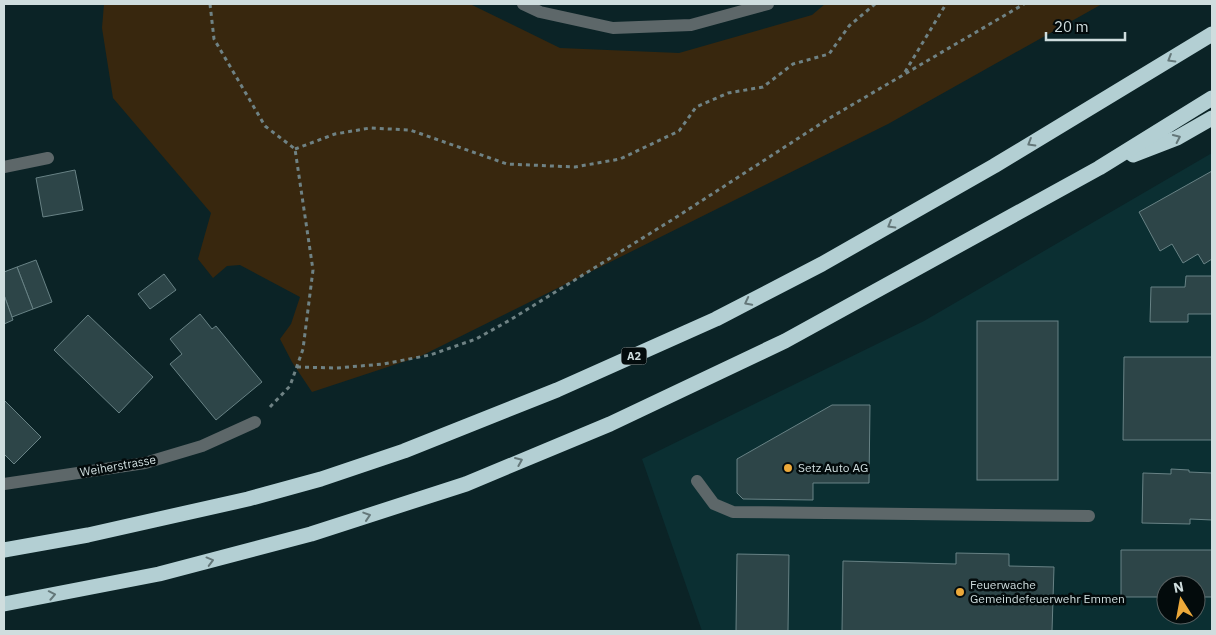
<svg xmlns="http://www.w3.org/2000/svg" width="1216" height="635" font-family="'IBM Plex Sans',sans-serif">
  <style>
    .built { fill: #0b2f32; fill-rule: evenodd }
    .green { fill: #38270e }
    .building { fill: #2d4548; stroke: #688285 }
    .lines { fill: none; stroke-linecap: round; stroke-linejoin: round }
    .path { stroke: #6f8284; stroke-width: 3; stroke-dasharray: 4 4; stroke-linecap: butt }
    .minor { stroke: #5d6769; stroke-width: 12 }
    .highway { stroke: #b3cfd3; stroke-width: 15 }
    .oneway { stroke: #647779 }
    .poi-dot { fill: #eca93a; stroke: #030b0c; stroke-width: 2 }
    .labels { text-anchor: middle; stroke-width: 5; stroke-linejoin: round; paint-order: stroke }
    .shield { fill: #030b0c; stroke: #929e9f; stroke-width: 1 }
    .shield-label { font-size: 11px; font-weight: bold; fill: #cfddde }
    .street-label { font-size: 12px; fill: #cfddde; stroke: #030b0c }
    .poi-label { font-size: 12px; fill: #cfddde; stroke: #030b0c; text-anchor: start }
  </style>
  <rect width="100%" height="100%" fill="#0b2326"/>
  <path class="built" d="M1212 153V631H702L642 459 924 321ZM1166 585H1196V615H1166Z"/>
  <path class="green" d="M104 4H470L560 48 679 53 812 15 825 4H1102L888 124 421 356 312 392 292 362 280 339 291 324 300 297 240 265 227 266 213 278 198 259 211 213 113 98 102 28Z"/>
  <g class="building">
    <path d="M75 170 83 210 43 217 36 178Z"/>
    <path d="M1212 171V259L1204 264 1198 254 1183 263 1172 244 1160 251 1139 212Z"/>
    <path d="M36 260 52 302 33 309 17 267Z"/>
    <path d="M17 267 33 309 12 317 4 295V272Z"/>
    <path d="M164 274 176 290 150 309 138 294Z"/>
    <path d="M1186 276H1212V314H1188V322H1150L1151 287H1185Z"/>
    <path d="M4 295 13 320 4 324Z"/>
    <path d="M200 314 212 329 216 326 262 382 216 420 170 364 182 354 170 339Z"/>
    <path d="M88 315 153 377 119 413 54 350Z"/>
    <rect x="977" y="321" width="81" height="159"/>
    <path d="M1124 357H1212V440H1123Z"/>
    <path d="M4 400 41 437 14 464 4 454Z"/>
    <path d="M832 405H870L869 483H813V500L743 499 737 493V459Z"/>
    <path d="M1171 469 1189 470V472L1212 473V520L1190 519V524L1142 523 1143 473 1171 474Z"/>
    <path d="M1121 550H1212V597H1196V585H1166V597H1121Z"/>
    <path d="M956 553 1009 554V566L1054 567 1052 631H842L843 561 956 564Z"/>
    <path d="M737 554 789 555 788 631H736Z"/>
  </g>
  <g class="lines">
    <g class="path">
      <path d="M210 4 214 39 265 126 295 149 313 270 303 349 290 386 269 408"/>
      <path d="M905 72 946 4"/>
      <path d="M295 149 335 134 370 128 410 130 507 164 575 167 620 159 679 131 696 107 728 93 763 87 793 64 829 54 849 26 875 4"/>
      <path d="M297 367 337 368 383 364 430 355 476 339 510 320 675 218 828 119 1024 4"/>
    </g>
    <g class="minor">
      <path d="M523 4 540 12 613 28 691 25 768 4"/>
      <path d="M4 167 48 158"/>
      <path d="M697 481 714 504 733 512 1089 516"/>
      <path d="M4 484 145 463 202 446 255 422"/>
    </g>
    <g class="highway">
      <path d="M1133 155 1177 138 1212 118"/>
      <path d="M4 550 88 535 248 499 321 479 404 451 557 390 716 319 822 264 994 166 1212 34"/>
      <path d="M4 604 159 574 311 534 466 484 610 424 785 341 1099 168 1212 98"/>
    </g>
  </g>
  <defs><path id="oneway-chevron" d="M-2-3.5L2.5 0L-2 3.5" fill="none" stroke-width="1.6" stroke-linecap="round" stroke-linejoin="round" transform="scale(1.25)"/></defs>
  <g class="oneway">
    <use href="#oneway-chevron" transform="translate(1171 59) rotate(149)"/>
    <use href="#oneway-chevron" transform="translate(1177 138) rotate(-25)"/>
    <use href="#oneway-chevron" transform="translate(1031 143) rotate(149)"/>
    <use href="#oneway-chevron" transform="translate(891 225) rotate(150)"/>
    <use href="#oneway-chevron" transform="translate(748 302) rotate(153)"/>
    <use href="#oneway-chevron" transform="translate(519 461) rotate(-23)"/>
    <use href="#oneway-chevron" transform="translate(367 516) rotate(-18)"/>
    <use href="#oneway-chevron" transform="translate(210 561) rotate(-15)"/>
    <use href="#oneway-chevron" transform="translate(52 595) rotate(-11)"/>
  </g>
  <g class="poi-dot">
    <circle cx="788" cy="468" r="5"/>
    <circle cx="960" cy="592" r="5"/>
  </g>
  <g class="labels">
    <rect class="shield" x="621.5" y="347.5" width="25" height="17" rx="4"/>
    <g class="shield-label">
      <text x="634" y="360">A2</text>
    </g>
    <g class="street-label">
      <text transform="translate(118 466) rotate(-10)" y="4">Weiherstrasse</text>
    </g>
    <g class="poi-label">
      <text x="798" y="472">Setz Auto AG</text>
      <text x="970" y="589">Feuerwache<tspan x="970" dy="14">Gemeindefeuerwehr Emmen</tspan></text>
    </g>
  </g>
  <rect width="1216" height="635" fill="none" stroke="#cfddde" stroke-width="10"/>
  <g transform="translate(1181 600) rotate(349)"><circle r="24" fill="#030b0c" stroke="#555f60"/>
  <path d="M0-4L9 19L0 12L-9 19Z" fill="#eca93a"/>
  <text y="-8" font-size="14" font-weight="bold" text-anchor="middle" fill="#cfddde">N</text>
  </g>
  <path d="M1046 32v8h79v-8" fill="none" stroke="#cfddde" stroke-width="2.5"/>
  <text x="1054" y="32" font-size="15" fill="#cfddde" stroke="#030b0c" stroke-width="4" paint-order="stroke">20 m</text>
</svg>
